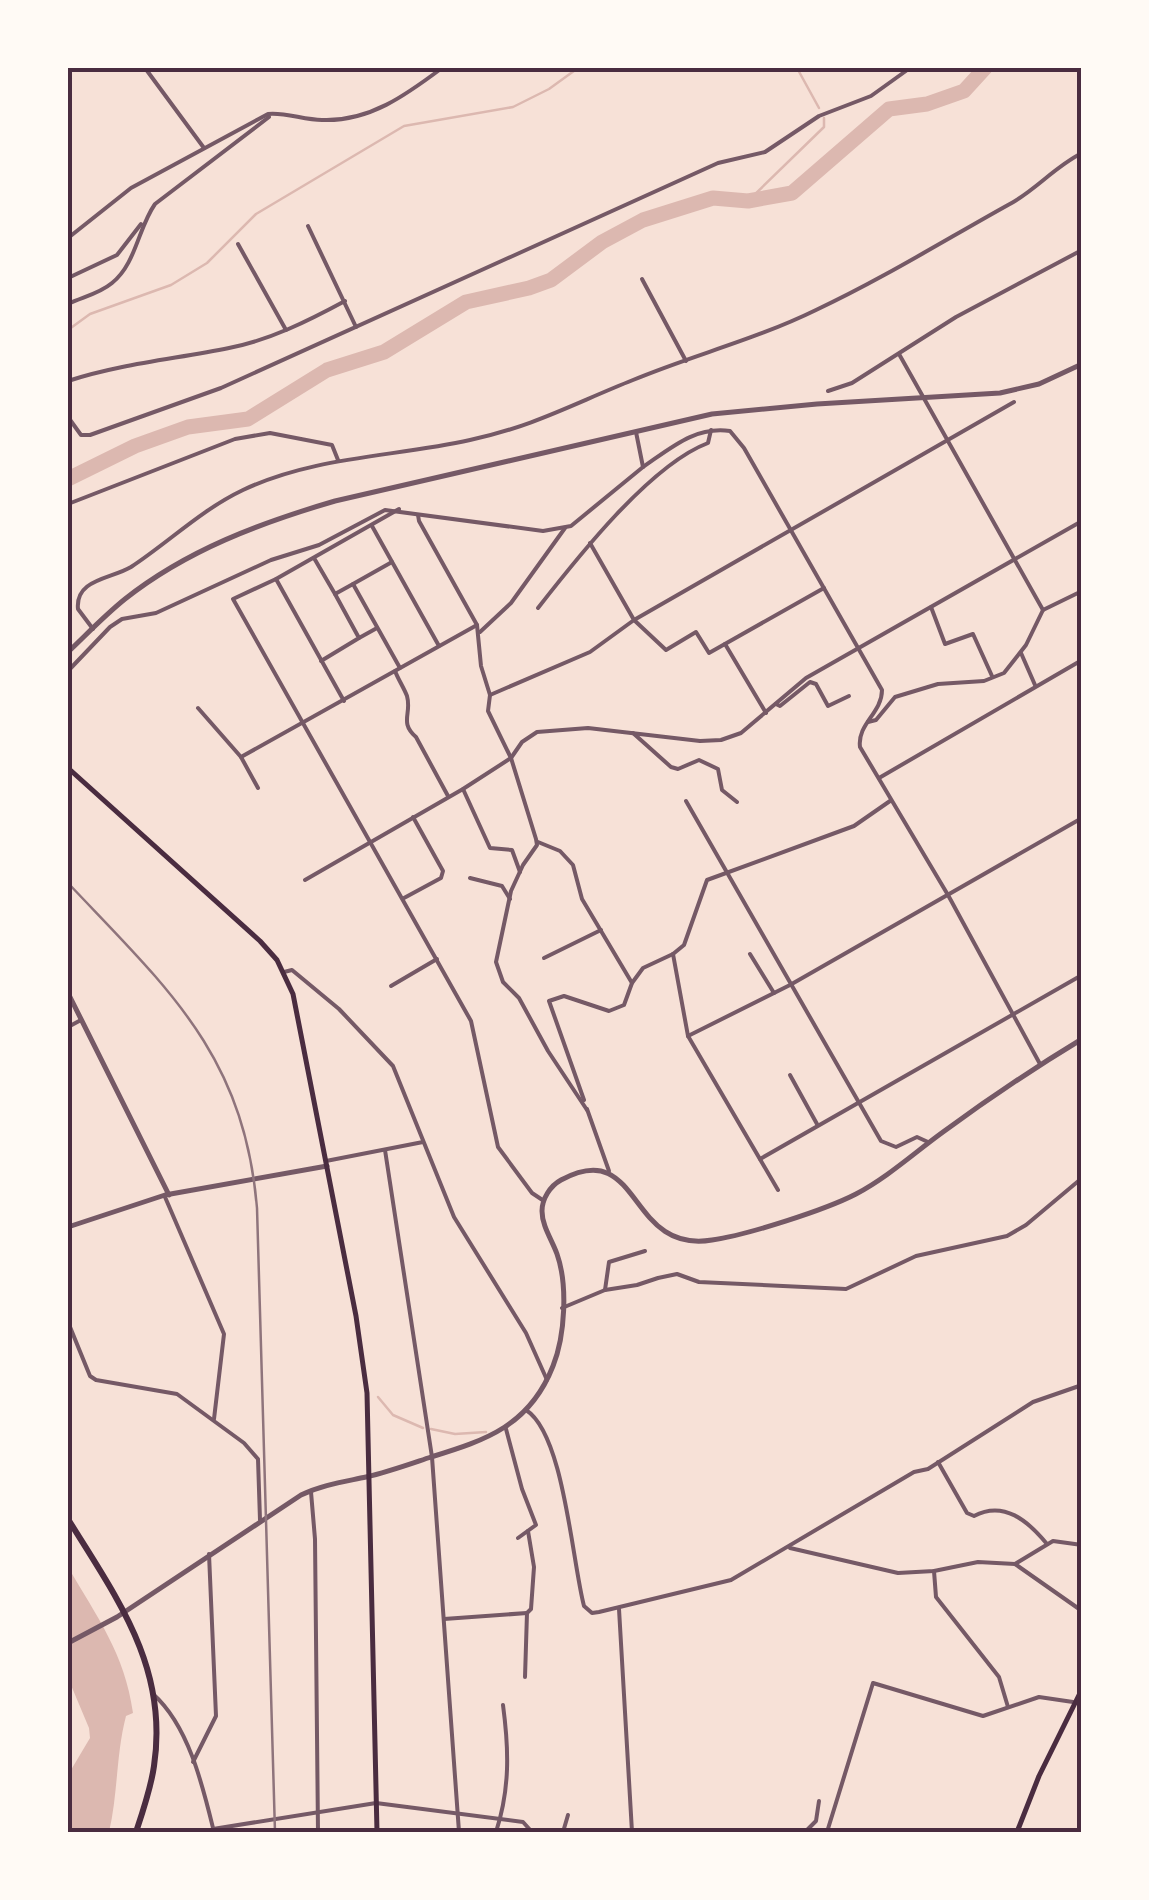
<svg xmlns="http://www.w3.org/2000/svg" width="1149" height="1900" font-family="'Zilla Slab',serif">
  <style>
    .water { fill: #dcb8b0 }
    .lines { fill: none; stroke-linecap: round; stroke-linejoin: round }
    .stream { stroke: #dcb8b0; stroke-width: 2.5 }
    .river { stroke: #dcb8b0; stroke-width: 15 }
    .minor { stroke: #755966; stroke-width: 4 }
    .tertiary { stroke: #755966; stroke-width: 5 }
    .secondary { stroke: #4a2c40; stroke-width: 5 }
    .trunk { stroke: #4a2c40; stroke-width: 6 }
    .rail { stroke: #8f747c; stroke-width: 2.5 }
    .neatline { fill: none; stroke: #4a2c40; stroke-width: 4 }
  </style>
  <rect width="100%" height="100%" fill="#f7e1d7"/>
  <path class="water" d="M68 1567C97 1617 125 1654 133 1713L126 1716C116 1754 118 1794 109 1832H68V1775L90 1738 89 1728 68 1678Z"/>
  <g class="lines">
    <g class="stream">
      <path d="M797 68 819 108"/>
      <path d="M748 201 824 127V118"/>
      <path d="M68 330 90 314 171 285 207 263 256 214 404 126 513 107 549 89 578 68"/>
      <path d="M378 1397 393 1415 423 1428"/>
      <path d="M431 1429 455 1434 486 1432"/>
    </g>
    <path class="river" d="M68 479 135 446 188 427 248 419 327 370 384 352 466 302 529 288 551 280 602 242 643 220 713 198 748 201 792 193 889 109 927 104 964 91 985 68"/>
    <g class="minor">
      <path d="M145 68 204 148"/>
      <path d="M68 74 70 79"/>
      <path d="M308 226 356 327"/>
      <path d="M68 238 131 188 268 114C285 112 304 120 322 120 369 122 406 95 442 68"/>
      <path d="M238 244 286 330"/>
      <path d="M68 278 117 255 141 224"/>
      <path d="M642 279 686 361"/>
      <path d="M68 304C82 297 99 294 112 283 136 264 138 228 155 204L269 117"/>
      <path d="M899 354 1043 610"/>
      <path d="M68 381C120 364 175 359 229 348 270 340 308 321 345 301"/>
      <path d="M828 391 852 383 956 317 1082 250"/>
      <path d="M68 417 81 435H90L221 388 718 163 765 152 819 116 871 96 910 68"/>
      <path d="M643 467C671 448 695 426 730 431L744 448 882 690C882 713 857 724 860 747L948 895 1040 1064"/>
      <path d="M68 504 235 439 270 433 332 445 338 460"/>
      <path d="M399 509 276 579 233 599 471 1021 498 1147 532 1193 544 1201"/>
      <path d="M418 515 419 521 477 625 481 666 490 695 488 711 511 758 536 839 537 845 523 865 511 891 496 962 503 982 519 998 548 1051 587 1110"/>
      <path d="M372 526 439 646"/>
      <path d="M590 543 634 620 666 650 696 632 709 653 824 588"/>
      <path d="M314 558 335 594 353 584 400 668"/>
      <path d="M276 579 344 701"/>
      <path d="M353 584 392 562"/>
      <path d="M931 607 945 644 973 634 992 676"/>
      <path d="M538 608C577 558 650 465 708 443L711 430"/>
      <path d="M93 629 78 609C75 579 111 579 131 567 169 542 201 510 243 490 315 456 394 457 470 440 532 427 575 403 633 380 693 355 757 339 816 310 882 279 945 240 1008 205 1035 191 1054 167 1082 153"/>
      <path d="M480 632 511 603 565 528"/>
      <path d="M359 638 377 628"/>
      <path d="M725 644 766 713"/>
      <path d="M1021 653 1035 685"/>
      <path d="M321 661 359 638 335 594"/>
      <path d="M68 671 110 627 122 619 156 613 271 560 319 545 385 510 543 531 571 526 643 467 636 432"/>
      <path d="M395 671C398 679 404 688 407 696 412 714 399 722 416 737L448 796"/>
      <path d="M490 695 590 652 634 620 1014 402"/>
      <path d="M776 704 780 706 810 682 816 684 828 706 849 696"/>
      <path d="M198 708 241 757 477 625"/>
      <path d="M868 722 876 720 895 697 938 684 984 681 1004 673 1026 645 1043 610 1082 591"/>
      <path d="M633 733 671 767 678 769 699 760 718 769 722 790 737 802"/>
      <path d="M241 757 258 788"/>
      <path d="M879 778 1082 660"/>
      <path d="M463 789 490 848 512 850 520 872"/>
      <path d="M686 801 881 1141 896 1147 917 1137 928 1142"/>
      <path d="M538 842 560 851 573 865 582 899 632 983"/>
      <path d="M470 878 502 886 510 899"/>
      <path d="M305 880 463 789 511 758 522 742 537 732 588 728 700 741 721 740 741 733 806 678 1082 521"/>
      <path d="M404 898 441 878 443 871 413 817"/>
      <path d="M673 954 688 1036 778 1190"/>
      <path d="M750 954 774 993"/>
      <path d="M544 958 601 930"/>
      <path d="M284 972 292 970 339 1009 393 1066 454 1217 526 1333 547 1380"/>
      <path d="M391 986 437 959"/>
      <path d="M68 1027 81 1020"/>
      <path d="M688 1036 790 985 1082 818"/>
      <path d="M790 1075 817 1124"/>
      <path d="M584 1100 549 1001 564 996 609 1011 624 1005 632 983 643 968 673 954 684 945 707 880 854 826 890 801"/>
      <path d="M587 1109 609 1171"/>
      <path d="M385 1150 432 1457 459 1832"/>
      <path d="M760 1159 1082 975"/>
      <path d="M326 1161 423 1142"/>
      <path d="M165 1197 224 1334 214 1419"/>
      <path d="M605 1290 609 1262 645 1251"/>
      <path d="M562 1308 605 1290 637 1285 658 1278 677 1274 699 1282 846 1289 916 1256 1007 1236 1026 1225 1082 1178"/>
      <path d="M68 1322 90 1376 96 1380 177 1394 244 1443 258 1459 260 1520"/>
      <path d="M526 1410C564 1434 572 1561 584 1606L592 1613 599 1612 731 1580 914 1472 928 1469 1033 1402 1082 1385"/>
      <path d="M506 1429 522 1489 536 1525 518 1538"/>
      <path d="M938 1462 967 1513 974 1516C1004 1500 1028 1521 1047 1544"/>
      <path d="M311 1492 315 1539 318 1832"/>
      <path d="M790 1548 898 1573 934 1571 978 1562 1015 1564 1082 1611"/>
      <path d="M1015 1564 1053 1541 1082 1545"/>
      <path d="M934 1571 936 1597 999 1677 1008 1707"/>
      <path d="M619 1609 632 1832"/>
      <path d="M444 1619 527 1613"/>
      <path d="M525 1677 527 1613 531 1609 534 1567 528 1531"/>
      <path d="M153 1694C189 1726 203 1787 214 1832"/>
      <path d="M193 1762 216 1716 209 1554"/>
      <path d="M213 1829 376 1803 523 1822 532 1832"/>
      <path d="M496 1832C510 1789 509 1750 503 1705"/>
      <path d="M563 1832 568 1815"/>
      <path d="M805 1832 816 1821 819 1801"/>
      <path d="M827 1832 873 1683 983 1716 1039 1697 1073 1702"/>
    </g>
    <g class="tertiary">
      <path d="M68 652C86 635 105 615 125 599 187 550 260 523 335 501L712 414 817 404 1000 393 1039 384 1082 364"/>
      <path d="M68 993 169 1195"/>
      <path d="M68 1227 165 1195 327 1166"/>
      <path d="M68 1643 117 1617 301 1495C322 1485 343 1482 366 1477 388 1472 410 1464 431 1457 487 1440 530 1425 553 1366 565 1336 568 1285 557 1254 552 1240 542 1226 542 1211 542 1199 550 1186 561 1180 642 1136 626 1254 712 1240 747 1235 825 1210 856 1194 888 1177 914 1153 943 1132 988 1099 1034 1068 1082 1039"/>
    </g>
    <g class="secondary">
      <path d="M68 768 260 941 277 960 293 994 356 1316 367 1393 377 1832"/>
      <path d="M1017 1832 1039 1776 1082 1689"/>
    </g>
    <path class="trunk" d="M68 1519C116 1597 169 1667 154 1766 151 1788 143 1811 136 1832"/>
    <path class="rail" d="M68 883C167 988 244 1054 257 1208L275 1832"/>
  </g>
  <rect width="1149" height="1900" fill="none" stroke="#fffaf5" stroke-width="140"/>
  <rect x="70" y="70" width="1009" height="1760" class="neatline"/>
</svg>
